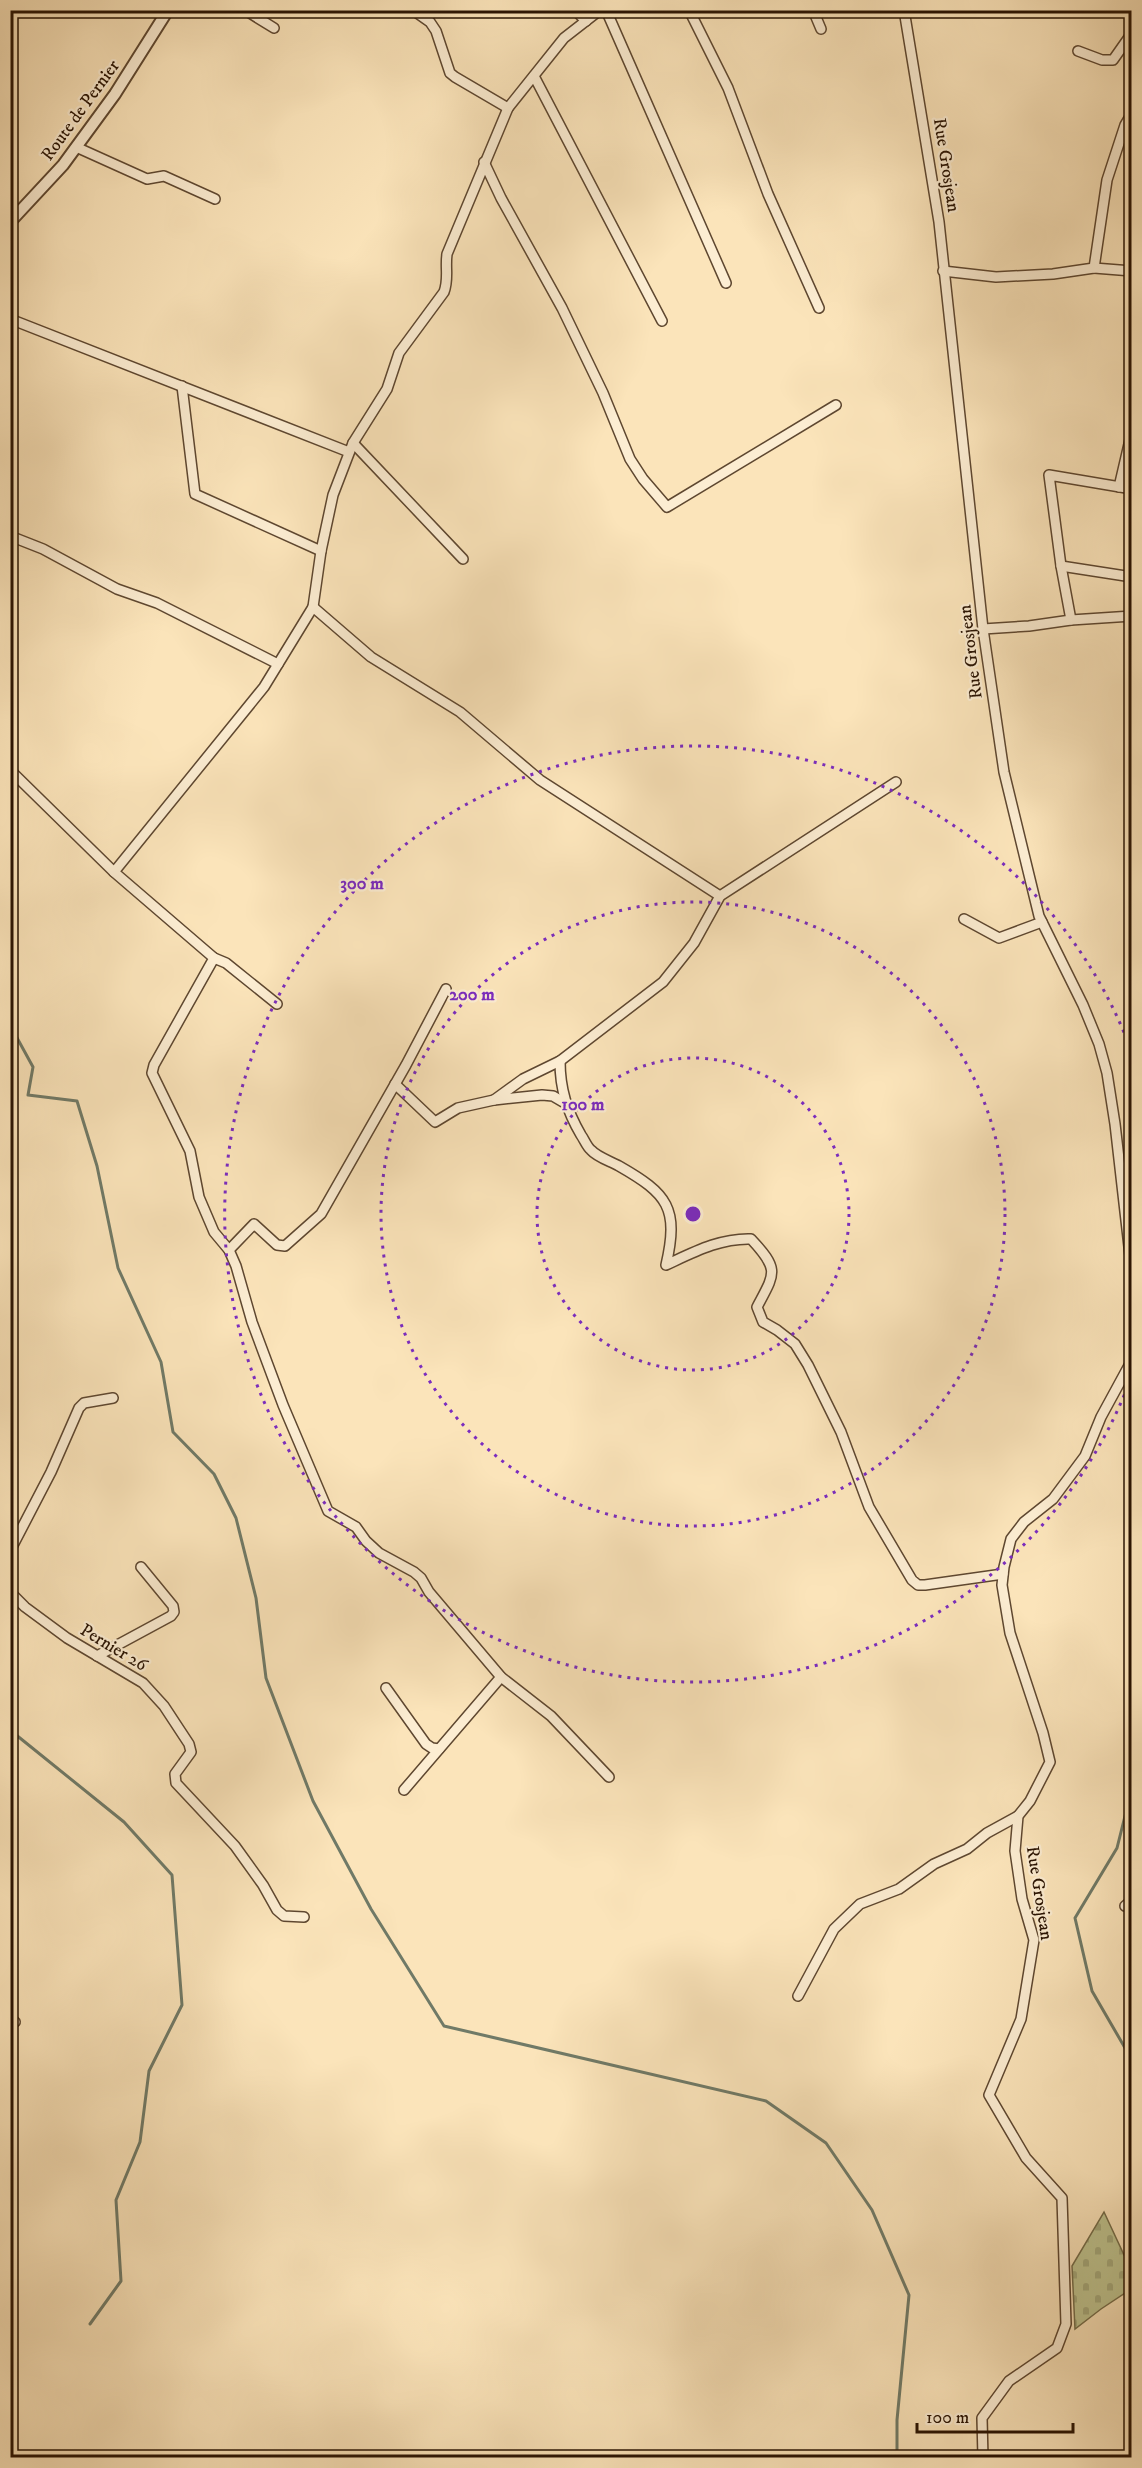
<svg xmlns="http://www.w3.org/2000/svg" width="1142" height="2468" font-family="'IM FELL DW Pica',serif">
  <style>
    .cemetery { fill: url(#cemetery-stones); stroke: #746c49; stroke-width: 1.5 }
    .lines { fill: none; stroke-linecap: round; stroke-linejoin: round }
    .stream { stroke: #707a67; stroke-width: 3 }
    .minor-casing { stroke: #5e4730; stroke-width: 12 }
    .tertiary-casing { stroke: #5e4730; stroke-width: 14 }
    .minor { stroke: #fcedd2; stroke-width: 9 }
    .tertiary { stroke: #fcedd2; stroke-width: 10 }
    .ring { fill: none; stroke: #7b2cbf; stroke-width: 3; stroke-dasharray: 3 6 }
    .labels { text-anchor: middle; stroke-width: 4.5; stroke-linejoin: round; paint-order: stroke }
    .street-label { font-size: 18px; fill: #291302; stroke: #fcedd2 }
    .centre { fill: #7b2cbf; stroke: #fcedd2; stroke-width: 3 }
    .ring-label { font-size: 18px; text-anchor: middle; font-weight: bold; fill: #7b2cbf; stroke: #fcedd2; stroke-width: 4.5; stroke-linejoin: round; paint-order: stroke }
  </style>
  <defs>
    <pattern id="cemetery-stones" width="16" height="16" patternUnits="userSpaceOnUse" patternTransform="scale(1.5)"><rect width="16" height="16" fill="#bec490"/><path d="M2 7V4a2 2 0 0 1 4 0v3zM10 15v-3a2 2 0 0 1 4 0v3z" fill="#a3a87b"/></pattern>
  </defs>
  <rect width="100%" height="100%" fill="#fbe4ba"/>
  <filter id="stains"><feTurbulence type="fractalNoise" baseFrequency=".00333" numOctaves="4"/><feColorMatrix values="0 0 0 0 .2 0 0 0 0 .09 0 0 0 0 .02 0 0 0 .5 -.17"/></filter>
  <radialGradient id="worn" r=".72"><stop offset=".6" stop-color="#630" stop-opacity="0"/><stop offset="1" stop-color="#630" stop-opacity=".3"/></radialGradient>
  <path class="cemetery" d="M1104 2212 1131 2270V2289L1101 2309 1075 2329 1072 2266Z"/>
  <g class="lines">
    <g class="stream">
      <path d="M10 1025 33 1067 28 1095 77 1101 97 1166 118 1268 161 1362 173 1432 214 1474 236 1518 256 1598 266 1678 313 1801 371 1909 444 2026 766 2101 826 2143 872 2210 909 2295 897 2420V2458"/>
      <path d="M10 1730 124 1822 172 1875 182 2005 149 2071 140 2142 116 2200 121 2281 90 2324"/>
      <path d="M1132 1788 1117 1848 1075 1918 1092 1991 1132 2060"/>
    </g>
    <defs>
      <g id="minor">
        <path d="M245 10 274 28"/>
        <path d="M413 10 430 22 436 31 450 73 455 77 508 108 564 38 600 10"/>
        <path d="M575 10 586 21"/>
        <path d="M606 10 726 283"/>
        <path d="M689 10 728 88 768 194 819 308"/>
        <path d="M813 10 821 29"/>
        <path d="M904 10 939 222 983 629 1004 772 1039 916 1083 1005 1099 1044 1107 1073 1115 1124 1132 1273"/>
        <path d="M1078 51 1102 60H1113L1132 33"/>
        <path d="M534 76 662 321"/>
        <path d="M508 108 447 254C445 268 449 279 444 292L399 353 387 389 353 443 333 495 321 551 313 607 264 687 114 872 214 958 154 1065 152 1073 190 1151 199 1197 214 1232 229 1250 236 1266 252 1322 283 1405 328 1511 356 1527 366 1541 379 1553 414 1572 421 1578 429 1592 501 1677 551 1716 609 1777"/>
        <path d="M76 147 147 179 164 176 215 199"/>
        <path d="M484 162 501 198 562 308 603 393 630 459 643 479 667 507 836 405"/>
        <path d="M10 204 18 212"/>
        <path d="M1094 268 1132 271"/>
        <path d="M943 271 996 277 1053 274 1094 268 1107 180 1125 125 1132 113"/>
        <path d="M10 319 349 452"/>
        <path d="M182 386 195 494 321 551"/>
        <path d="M353 443 463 559"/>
        <path d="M1119 487 1132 431"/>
        <path d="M10 536 43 549 117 589 157 603 278 664"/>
        <path d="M1061 566 1132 577"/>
        <path d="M313 607 371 657 460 712 540 780 720 896"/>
        <path d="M1071 620 1132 616"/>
        <path d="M983 629 1029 626 1071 620 1061 566 1049 475 1132 489"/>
        <path d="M10 770 114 872"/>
        <path d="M964 919 999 938 1042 922"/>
        <path d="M214 958 226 963 277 1004"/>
        <path d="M560 1061C560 1089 567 1111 581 1135 584 1139 587 1147 591 1150 597 1157 610 1161 619 1166 668 1194 679 1208 666 1265 694 1252 720 1238 751 1239 780 1270 775 1273 757 1307L763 1322 777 1330 795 1344 808 1365 841 1432 869 1507 912 1580 918 1585H925L1003 1574"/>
        <path d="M395 1084 435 1122 458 1108 494 1100 542 1095 553 1096 565 1103"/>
        <path d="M494 1100 523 1079 560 1061 663 982 694 943 720 896 896 782"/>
        <path d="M229 1250 254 1224 277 1245 285 1246 321 1214 406 1065 446 989"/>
        <path d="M10 1551 51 1472 79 1408 84 1403 113 1398"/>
        <path d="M10 1592 25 1607 67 1638 143 1683 164 1706 189 1744 191 1752 175 1774 176 1783 235 1846 263 1885 277 1910 284 1916 304 1917"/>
        <path d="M97 1656 171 1616 174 1612 173 1606 141 1567"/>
        <path d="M386 1688 426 1744 432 1748 439 1749"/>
        <path d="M404 1790 501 1677"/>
        <path d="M1125 1906 1132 1900"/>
        <path d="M798 1996 834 1929 860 1904 899 1889 934 1864 967 1849 987 1833 1018 1816"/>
        <path d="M10 2018 15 2022"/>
        <path d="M983 2458 982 2418 1009 2381 1057 2348 1066 2324 1062 2198 1026 2158 989 2095 1021 2019 1034 1940 1022 1899 1015 1851 1018 1816 1030 1801 1050 1762 1043 1733 1010 1633 1002 1585 1004 1567 1011 1539 1024 1522 1053 1499 1085 1456 1101 1417 1132 1360"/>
        <path d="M1130 2458 1132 2455"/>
      </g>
      <path id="tertiary" d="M10 222 63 165 115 94 168 10"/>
    </defs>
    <use href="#minor" class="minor-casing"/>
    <use href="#tertiary" class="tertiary-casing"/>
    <use href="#minor" class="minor"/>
    <use href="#tertiary" class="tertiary"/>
  </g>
  <g class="ring">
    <circle cx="693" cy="1214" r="156"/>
    <circle cx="693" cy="1214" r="312"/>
    <path d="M1131 1378A468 468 0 1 1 1131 1050"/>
  </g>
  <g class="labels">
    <g class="street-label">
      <text transform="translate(80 110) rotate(-54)" y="6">Route de Pernier</text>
      <text transform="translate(947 165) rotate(81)" y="6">Rue Grosjean</text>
      <text transform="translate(970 652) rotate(-97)" y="6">Rue Grosjean</text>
      <text transform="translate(114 1647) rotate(31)" y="6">Pernier 26</text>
      <text transform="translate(1040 1893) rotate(81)" y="6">Rue Grosjean</text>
    </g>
  </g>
  <circle cx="693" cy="1214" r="9" class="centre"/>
  <g class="ring-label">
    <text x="362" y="889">300 m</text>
    <text x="472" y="1000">200 m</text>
    <text x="583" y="1110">100 m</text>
  </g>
  <rect width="1142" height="2468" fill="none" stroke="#fbe4ba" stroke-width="36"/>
  <rect x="12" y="12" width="1118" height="2444" fill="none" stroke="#291302" stroke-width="3"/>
  <rect x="18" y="18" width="1106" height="2432" fill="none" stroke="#291302" stroke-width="1.5"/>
  <path d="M917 2423v9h156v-9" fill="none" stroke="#291302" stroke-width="3"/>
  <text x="926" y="2423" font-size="18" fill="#291302" stroke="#fcedd2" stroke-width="4.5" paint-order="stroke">100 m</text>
  <rect width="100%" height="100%" filter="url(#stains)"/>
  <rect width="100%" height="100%" fill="url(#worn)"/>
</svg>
